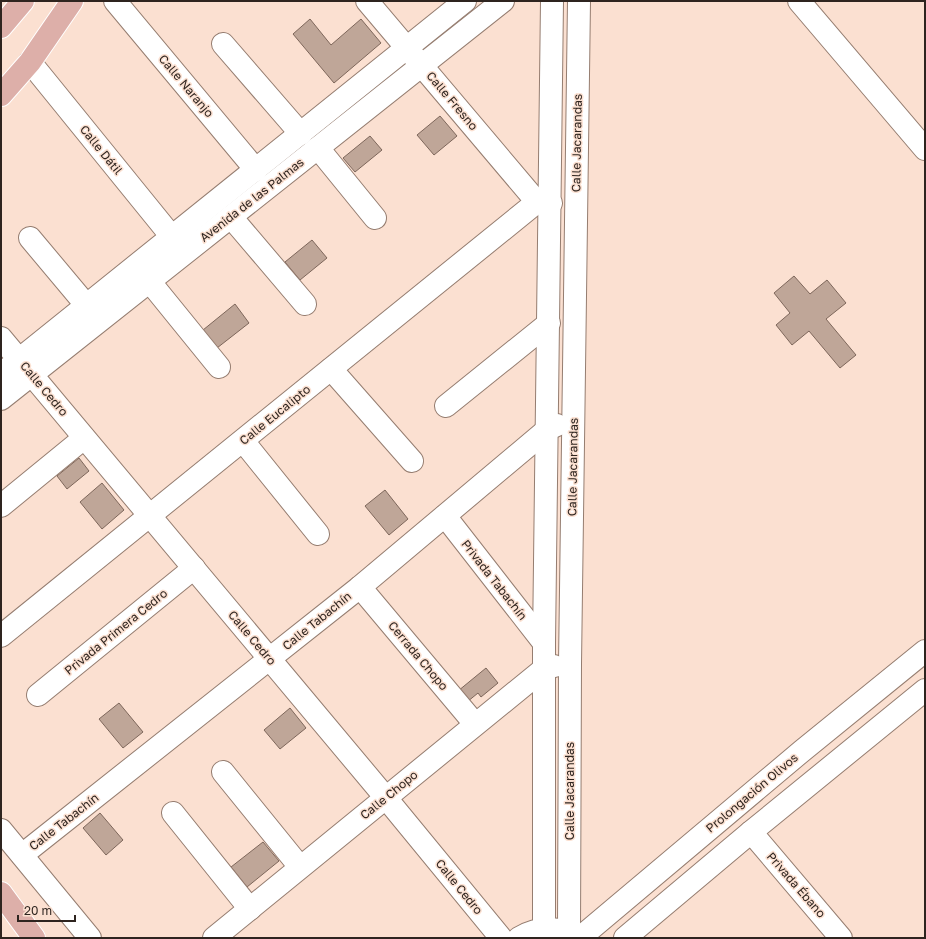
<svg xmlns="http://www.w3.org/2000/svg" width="926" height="939" font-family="'Golos Text',sans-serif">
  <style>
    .building { fill: #bfa698; stroke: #7e675b }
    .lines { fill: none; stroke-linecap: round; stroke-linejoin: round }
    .minor-casing { stroke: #957d70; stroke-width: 24 }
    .major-casing { stroke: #fff; stroke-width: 24 }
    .minor { stroke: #fff; stroke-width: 22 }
    .major { stroke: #ddafa9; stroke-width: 22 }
    .labels { text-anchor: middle; stroke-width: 3; stroke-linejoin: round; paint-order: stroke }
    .street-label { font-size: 12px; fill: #2e241f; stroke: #fbe0d1 }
  </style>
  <rect width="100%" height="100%" fill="#fbe0d1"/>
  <g class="building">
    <path d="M310 19 331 45 361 19 381 43 334 83 293 34Z"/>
    <path d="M440 116 457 136 434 155 417 135Z"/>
    <path d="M370 136 382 150 355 172 343 158Z"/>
    <path d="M312 240 327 258 300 280 285 262Z"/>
    <path d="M794 276 810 294 827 280 846 303 826 319 856 355 840 368 809 331 792 345 776 325 790 313 774 293Z"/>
    <path d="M235 304 249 323 217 348 203 330Z"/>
    <path d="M79 458 89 471 67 489 57 476Z"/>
    <path d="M102 483 124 510 102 529 80 502Z"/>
    <path d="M385 490 408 519 389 535 365 506Z"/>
    <path d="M486 668 498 683 481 697 478 693 467 702 458 691Z"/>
    <path d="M119 703 143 732 123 748 99 719Z"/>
    <path d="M290 708 306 728 280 749 264 730Z"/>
    <path d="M100 813 123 840 106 855 83 828Z"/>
    <path d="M263 842 279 861 247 887 231 867Z"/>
  </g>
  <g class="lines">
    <defs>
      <g id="minor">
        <path d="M115 1 256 170"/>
        <path d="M367 1 537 202"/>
        <path d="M799 1 925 149"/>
        <path d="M223 44 301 134"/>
        <path d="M30 62 172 237"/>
        <path d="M318 148 375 218"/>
        <path d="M231 217 305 304"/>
        <path d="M30 238 87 306"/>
        <path d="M150 282 219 367"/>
        <path d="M1 338 386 798 501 938"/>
        <path d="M331 369 412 461"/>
        <path d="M1 374 465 1"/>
        <path d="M1 399 503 1"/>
        <path d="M446 406 549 323"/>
        <path d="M243 441 318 534"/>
        <path d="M1 506 84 438"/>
        <path d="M445 516 544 643"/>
        <path d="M360 587 475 724"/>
        <path d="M1 636 537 202 551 203"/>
        <path d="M38 695 194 568"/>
        <path d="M223 772 300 867"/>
        <path d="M173 813 250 909"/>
        <path d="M1 830 90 938"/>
        <path d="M751 832 841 938"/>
        <path d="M22 855 360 587 548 429 557 425"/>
        <path d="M544 929V643L552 1"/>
        <path d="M569 932 570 664 579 1"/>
        <path d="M581 937 802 751 925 651"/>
        <path d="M214 938 545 668 554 666"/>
        <path d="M519 938C531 931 545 928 559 930"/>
        <path d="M625 938 751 832 925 690"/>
      </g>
      <g id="major">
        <path d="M1 27 23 1"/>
        <path d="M1 95 30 62 72 1"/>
        <path d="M1 893 34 938"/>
      </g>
    </defs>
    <use href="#minor" class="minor-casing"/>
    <use href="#major" class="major-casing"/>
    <use href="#minor" class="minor"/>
    <use href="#major" class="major"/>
  </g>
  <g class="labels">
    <g class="street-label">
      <text transform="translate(186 86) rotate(50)" y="4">Calle Naranjo</text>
      <text transform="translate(452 101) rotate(50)" y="4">Calle Fresno</text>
      <text transform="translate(577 143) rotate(-89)" y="4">Calle Jacarandas</text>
      <text transform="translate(101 150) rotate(51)" y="4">Calle Dátil</text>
      <text transform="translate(252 200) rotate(-38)" y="4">Avenida de las Palmas</text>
      <text transform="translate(44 389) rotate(50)" y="4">Calle Cedro</text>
      <text transform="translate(275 415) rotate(-39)" y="4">Calle Eucalipto</text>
      <text transform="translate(573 467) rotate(-89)" y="4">Calle Jacarandas</text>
      <text transform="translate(494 580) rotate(52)" y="4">Privada Tabachín</text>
      <text transform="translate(317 621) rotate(-39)" y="4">Calle Tabachín</text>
      <text transform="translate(116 632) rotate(-39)" y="4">Privada Primera Cedro</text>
      <text transform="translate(252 638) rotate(50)" y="4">Calle Cedro</text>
      <text transform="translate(418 656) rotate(50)" y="4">Cerrada Chopo</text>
      <text transform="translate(570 791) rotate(-90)" y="4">Calle Jacarandas</text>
      <text transform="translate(752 793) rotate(-40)" y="4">Prolongación Olivos</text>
      <text transform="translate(389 795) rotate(-39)" y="4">Calle Chopo</text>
      <text transform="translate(64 822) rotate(-38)" y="4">Calle Tabachín</text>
      <text transform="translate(796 885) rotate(49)" y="4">Privada Ébano</text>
      <text transform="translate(459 887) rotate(51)" y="4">Calle Cedro</text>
    </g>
  </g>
  <rect width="926" height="939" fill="none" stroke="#2e241f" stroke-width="4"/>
  <path d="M18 915v6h57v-6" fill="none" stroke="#2e241f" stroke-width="2"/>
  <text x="24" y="915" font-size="12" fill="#2e241f" stroke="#fbe0d1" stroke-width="3" paint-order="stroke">20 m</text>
</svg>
